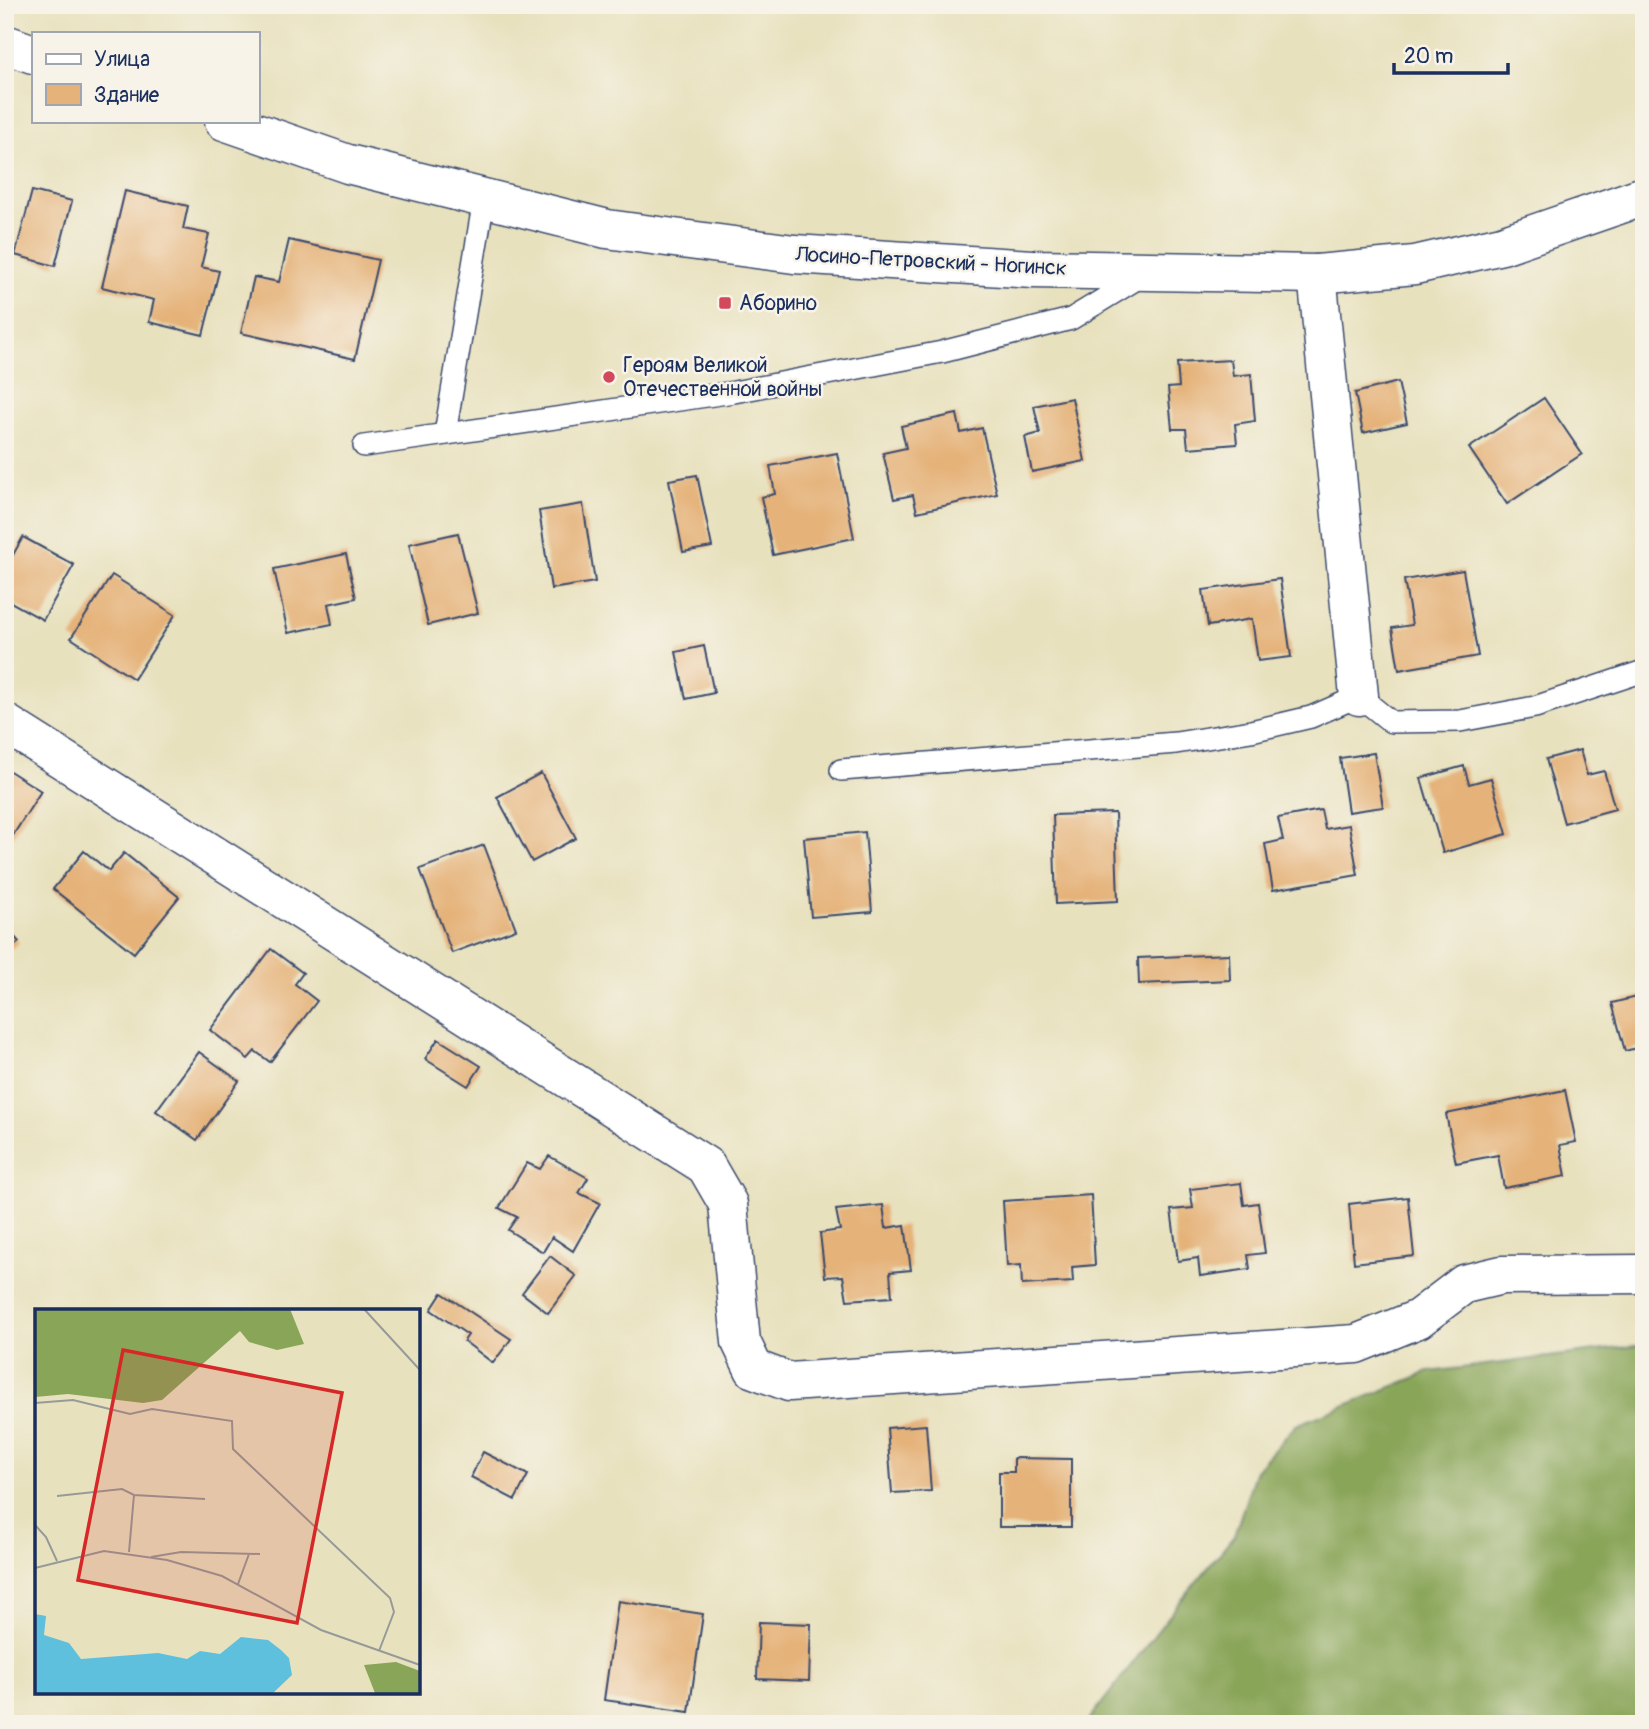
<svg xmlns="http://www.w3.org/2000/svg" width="1649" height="1729" font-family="Pangolin,sans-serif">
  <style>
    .forest { fill: #89a558; stroke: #526a5b; stroke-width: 2 }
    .building { fill: #e5b279 }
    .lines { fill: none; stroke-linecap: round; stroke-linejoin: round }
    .lane-casing { stroke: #3a4a6c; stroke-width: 24 }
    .street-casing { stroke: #3a4a6c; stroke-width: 41 }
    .secondary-casing { stroke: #3a4a6c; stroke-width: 41 }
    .lane { stroke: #fff; stroke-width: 21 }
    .street { stroke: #fff; stroke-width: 38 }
    .secondary { stroke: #fff; stroke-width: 38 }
    .poi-dot { fill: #d1495b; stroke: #f7f3e8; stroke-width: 2.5 }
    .labels { text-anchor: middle; stroke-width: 5; stroke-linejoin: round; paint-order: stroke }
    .street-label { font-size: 21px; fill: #1b2f5e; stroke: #f7f3e8 }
    .poi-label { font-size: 21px; fill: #1b2f5e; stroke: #f7f3e8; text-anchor: start }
    .inset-road { fill: none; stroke: #969a98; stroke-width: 2 }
    .view { fill: #d62828; fill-opacity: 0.15; stroke: #d62828; stroke-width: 3.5 }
    .inset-edge { fill: none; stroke: #1b2f5e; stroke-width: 3.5 }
  </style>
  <rect width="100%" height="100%" fill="#f7f3e8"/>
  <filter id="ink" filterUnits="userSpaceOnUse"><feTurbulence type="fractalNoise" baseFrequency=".0143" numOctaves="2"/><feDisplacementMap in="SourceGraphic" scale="14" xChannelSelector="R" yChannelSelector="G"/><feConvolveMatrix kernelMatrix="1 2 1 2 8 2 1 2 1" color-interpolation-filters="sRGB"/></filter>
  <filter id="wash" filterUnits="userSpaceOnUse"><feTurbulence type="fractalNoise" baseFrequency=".00686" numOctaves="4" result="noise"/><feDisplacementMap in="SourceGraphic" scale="28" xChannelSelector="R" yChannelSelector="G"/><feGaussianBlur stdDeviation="1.57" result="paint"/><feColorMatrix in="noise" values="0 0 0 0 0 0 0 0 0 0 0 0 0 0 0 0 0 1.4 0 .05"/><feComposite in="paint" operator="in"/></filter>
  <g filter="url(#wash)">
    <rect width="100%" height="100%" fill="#e8e1be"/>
    <path class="forest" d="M1644 1345V1724H1086L1179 1603 1234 1536 1256 1470 1296 1425 1429 1372Z"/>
    <g id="blocks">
      <g class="building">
        <path d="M32 191 72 201 55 266 15 255Z"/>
        <path d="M125 191 188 206 183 229 209 234 201 267 219 271 203 335 149 322 154 300 102 287Z"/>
        <path d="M289 240 378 260 355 359 241 333 254 277 279 282Z"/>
        <path d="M1231 360 1233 376 1251 374 1255 421 1235 424 1237 444 1188 448 1186 429H1172L1168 388 1179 387 1177 363Z"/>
        <path d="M1398 382 1407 423 1363 433 1355 393Z"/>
        <path d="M1072 398 1085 461 1032 472 1025 437 1040 433 1034 406Z"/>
        <path d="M1544 398 1582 454 1507 504 1469 448Z"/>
        <path d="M957 414 961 433 982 428 997 494 917 512 913 495 894 499 883 453 906 448 901 426Z"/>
        <path d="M837 453 854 538 773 555 761 497 775 494 770 466Z"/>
        <path d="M697 475 712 547 683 552 669 480Z"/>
        <path d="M583 504 595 582 551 589 539 511Z"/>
        <path d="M458 533 478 613 428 625 409 544Z"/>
        <path d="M23 537 74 565 43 620 5 599V569Z"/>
        <path d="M346 554 356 598 328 604 332 624 288 633 274 569Z"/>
        <path d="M1463 570 1478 656 1399 670 1392 628 1412 625 1404 580Z"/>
        <path d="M112 575 175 615 134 679 71 638Z"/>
        <path d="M1280 579 1291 657 1258 661 1252 619 1208 626 1203 590Z"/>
        <path d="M704 646 714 693 686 699 676 652Z"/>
        <path d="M1580 750 1587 775 1604 771 1615 809 1564 823 1546 759Z"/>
        <path d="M1374 753 1383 807 1348 812 1340 758Z"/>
        <path d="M1464 766 1469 784 1491 778 1507 834 1443 853 1421 778Z"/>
        <path d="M5 768 41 791 5 848Z"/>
        <path d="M541 773 576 838 532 862 497 797Z"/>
        <path d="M1321 810 1325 829 1349 825 1358 875 1273 890 1265 844 1283 840 1278 818Z"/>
        <path d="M1115 813 1118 901 1056 904 1053 815Z"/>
        <path d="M865 832 872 912 811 917 804 838Z"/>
        <path d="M484 845 516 929 452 953 420 869Z"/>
        <path d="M84 851 109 871 124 853 179 897 134 953 53 889Z"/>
        <path d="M5 926 19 942 5 954Z"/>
        <path d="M271 949 303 973 295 984 317 1001 270 1062 255 1051 248 1059 210 1030Z"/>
        <path d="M1229 954 1230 980 1139 984 1138 958Z"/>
        <path d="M1644 995V1046L1625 1051 1612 1003Z"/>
        <path d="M438 1039 481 1066 468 1086 425 1059Z"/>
        <path d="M199 1052 239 1081 197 1140 156 1111Z"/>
        <path d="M1565 1090 1576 1142 1560 1145 1566 1176 1504 1188 1498 1155 1456 1163 1446 1114Z"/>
        <path d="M549 1156 588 1178 579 1193 600 1203 573 1251 552 1237 543 1252 508 1230 517 1217 499 1208 527 1163 540 1169Z"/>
        <path d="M1241 1183 1244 1205 1258 1203 1265 1253 1248 1255 1250 1269 1200 1276 1198 1258 1178 1261 1171 1210 1193 1208 1190 1189Z"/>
        <path d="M1091 1195 1095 1265 1072 1267 1073 1282 1022 1285 1021 1265 1007 1266 1003 1201Z"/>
        <path d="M1408 1197 1414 1256 1354 1263 1349 1204Z"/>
        <path d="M883 1205 886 1228 905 1225 911 1270 890 1272 892 1297 847 1300 843 1276 825 1277 820 1233 840 1230 836 1210Z"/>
        <path d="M550 1256 576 1276 548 1313 522 1293Z"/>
        <path d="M442 1293 511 1339 493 1363 464 1341 468 1335 431 1310Z"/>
        <path d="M926 1425 931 1491 892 1493 887 1428Z"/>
        <path d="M483 1452 528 1475 515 1500 471 1477Z"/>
        <path d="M1014 1458 1071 1459V1527H999V1472H1014Z"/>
        <path d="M618 1601 703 1614 689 1712 604 1700Z"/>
        <path d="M759 1622 811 1624 809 1681 757 1679Z"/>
      </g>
    </g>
  </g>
  <g filter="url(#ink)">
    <use href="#blocks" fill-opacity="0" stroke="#3a4a6c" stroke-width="2"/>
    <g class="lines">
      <defs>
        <g id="lane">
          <path d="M445 434 484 199"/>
          <path d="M364 446 734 392 942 352 1071 319 1143 275"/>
          <path d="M841 770 1176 743 1251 731 1311 717 1359 696 1391 722 1460 721 1535 707 1644 671"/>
        </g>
        <g id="street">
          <path d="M1317 274 1359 696"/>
          <path d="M5 723 706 1166 728 1204 741 1342 754 1369 789 1382 1356 1344 1418 1319 1464 1284 1502 1275 1644 1274"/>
        </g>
        <g id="secondary">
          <path d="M5 44 33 54"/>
          <path d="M224 121 348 164 607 229 794 254 1033 269 1317 274 1415 265 1502 245 1644 196"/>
        </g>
      </defs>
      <use href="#lane" class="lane-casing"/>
      <use href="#street" class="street-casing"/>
      <use href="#secondary" class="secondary-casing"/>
      <use href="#lane" class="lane"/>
      <use href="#street" class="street"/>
      <use href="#secondary" class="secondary"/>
    </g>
  </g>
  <g class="poi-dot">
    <rect x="718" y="296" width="14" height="14" rx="3.5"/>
    <circle cx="609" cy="377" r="7"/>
  </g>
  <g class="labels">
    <g class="street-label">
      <text transform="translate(931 261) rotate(3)" y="7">Лосино-Петровский - Ногинск</text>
    </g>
    <g class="poi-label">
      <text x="739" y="310">Аборино</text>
      <text x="623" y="372">Героям Великой<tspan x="623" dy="24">Отечественной войны</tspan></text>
    </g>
  </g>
  <g transform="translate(35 1309)">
    <rect width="385" height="385" fill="#e8e1be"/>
    <path d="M0 0H255L269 35 242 41 214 33 205 22 127 91 108 94 33 85 0 88ZM361 353 385 362V385L340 384 329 356Z" fill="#89a558"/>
    <path d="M0 305 11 307 9 326 34 334 46 350 123 344 152 350 165 342 185 345 206 328 233 331 246 341 254 349 257 366 237 385H0Z" fill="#5ec0dc"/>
    <path class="inset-road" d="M329 0 385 61M0 94 38 91 95 105 117 100 197 112 198 140 355 289 359 303 344 342M22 187 87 180 99 186 170 190M0 216 11 228 22 252M94 243 99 186M116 248 146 243 225 245M0 259 69 242 132 251 187 267 286 321 385 356M203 275 214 245"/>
    <path class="view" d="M88 41 307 84 262 314 43 271Z"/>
    <rect width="385" height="385" class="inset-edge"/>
  </g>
  <rect width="1649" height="1729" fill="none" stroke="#f7f3e8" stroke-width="28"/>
  <rect x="32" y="32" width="228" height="91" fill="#f7f3e8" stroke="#9fa5b1" stroke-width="2"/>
  <rect x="46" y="54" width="35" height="10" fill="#ffffff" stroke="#9fa5b1" stroke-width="2"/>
  <text x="94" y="66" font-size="21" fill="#1b2f5e">Улица</text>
  <rect x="46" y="84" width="35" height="21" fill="#e5b279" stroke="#9fa5b1" stroke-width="2"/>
  <text x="94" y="102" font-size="21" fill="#1b2f5e">Здание</text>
  <path d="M1394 63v10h114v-10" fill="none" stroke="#1b2f5e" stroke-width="3.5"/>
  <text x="1404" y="63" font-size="21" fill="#1b2f5e" stroke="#f7f3e8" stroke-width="5" paint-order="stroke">20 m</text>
</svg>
